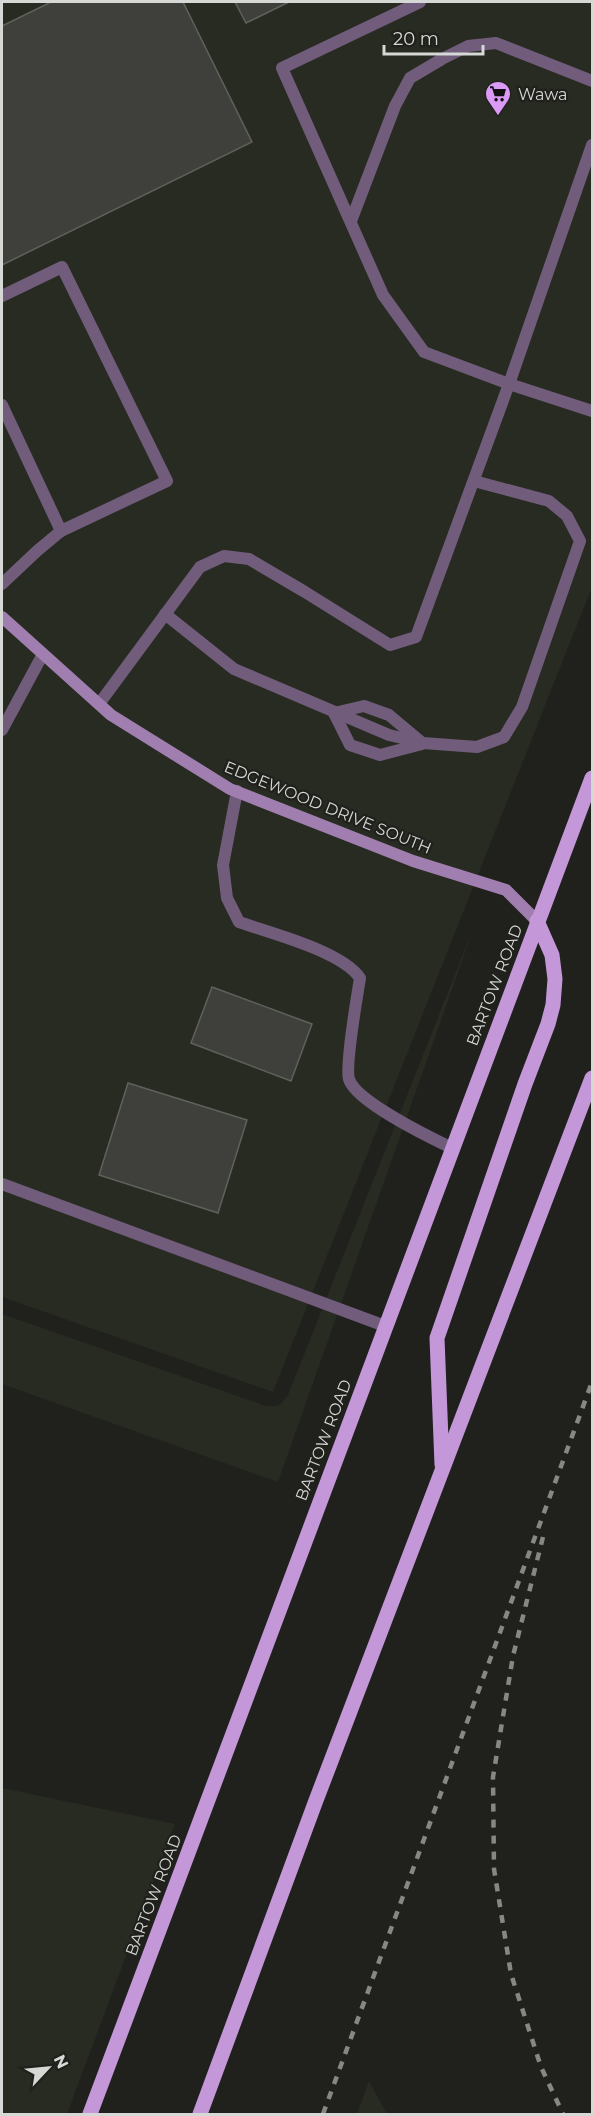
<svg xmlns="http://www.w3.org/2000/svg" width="594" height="2116" font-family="Montserrat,sans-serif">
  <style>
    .built { fill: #272b21 }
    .building { fill: #3f403c; stroke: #5f615c; stroke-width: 1.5 }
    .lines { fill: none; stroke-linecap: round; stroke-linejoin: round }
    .lane { stroke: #715c7b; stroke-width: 12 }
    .secondary { stroke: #a07eaf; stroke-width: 12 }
    .primary { stroke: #c497d8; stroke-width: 15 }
    .rail { stroke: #868884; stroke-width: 4.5; stroke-dasharray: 8 8; stroke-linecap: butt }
    .labels { text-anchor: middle; stroke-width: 4.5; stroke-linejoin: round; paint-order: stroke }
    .poi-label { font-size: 16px; fill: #d6d8d5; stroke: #20211d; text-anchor: start }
    .street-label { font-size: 16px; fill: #d6d8d5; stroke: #20211d }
  </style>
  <rect width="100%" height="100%" fill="#20211d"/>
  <g class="built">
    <path d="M2 2H592V587L273 1392 2 1297Z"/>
    <path d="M475 924 278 1482 2 1384V1314L266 1406H276L281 1404 288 1395Z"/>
    <path d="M2 1788 175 1824 67 2114H2Z"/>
    <path d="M369 2081 387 2114H357Z"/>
  </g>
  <g class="building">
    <path d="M51 2H183L252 142 2 265V26Z"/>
    <path d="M235 2H289L246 23Z"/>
    <path d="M212 987 312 1024 291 1081 191 1043Z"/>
    <path d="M128 1083 247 1120 218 1213 99 1175Z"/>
  </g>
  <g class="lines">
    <g class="lane">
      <path d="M592 145 509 384 592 411"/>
      <path d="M351 221 395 106 410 78 442 59 468 46 496 43 592 81"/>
      <path d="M2 296 62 267 167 481 61 531 2 405"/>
      <path d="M2 584 37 551 61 531"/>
      <path d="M165 614 234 669 389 735 423 743 477 747 504 737 522 707 580 541 567 516 549 501 474 481"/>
      <path d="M99 704 200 567 224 556 249 559 305 592 390 645 416 637 509 384 424 352 383 295 282 68 420 2"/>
      <path d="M334 713 350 745 380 755 422 744"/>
      <path d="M334 713 364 706 389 715 420 741"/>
      <path d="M2 730 43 654"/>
      <path d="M237 791 223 865 227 898 239 922C270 933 342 951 360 978 357 997 345 1065 349 1079 355 1101 431 1138 452 1148"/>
      <path d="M2 1184 385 1326"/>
    </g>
    <path class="secondary" d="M2 617 111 715 230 789 413 861 506 890 537 921"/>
    <g class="primary">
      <path d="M442 1465 437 1338 525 1084 548 1024 553 1005 555 979 552 955 537 921"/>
      <path d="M90 2114 592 778"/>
      <path d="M200 2114 315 1803 592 1078"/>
    </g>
    <g class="rail">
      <path d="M543 1537 513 1656 493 1777 494 1869 511 1974 541 2067 563 2114"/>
      <path d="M323 2114 592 1382"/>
    </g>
  </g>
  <defs>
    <symbol id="supermarket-pin" viewBox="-11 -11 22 30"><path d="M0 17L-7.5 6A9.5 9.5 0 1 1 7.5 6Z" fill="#da9af6" stroke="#20211d"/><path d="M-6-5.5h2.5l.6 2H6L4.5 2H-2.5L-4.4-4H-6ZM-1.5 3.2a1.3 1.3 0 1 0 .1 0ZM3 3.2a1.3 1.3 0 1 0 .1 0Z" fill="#111"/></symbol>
  </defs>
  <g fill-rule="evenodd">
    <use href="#supermarket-pin" x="483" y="79" width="30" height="40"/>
  </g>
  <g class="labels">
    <g class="poi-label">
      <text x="518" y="100">Wawa</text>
    </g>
    <g class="street-label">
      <text transform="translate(328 807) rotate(22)" y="6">EDGEWOOD DRIVE SOUTH</text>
      <text transform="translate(494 985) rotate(-69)" y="6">BARTOW ROAD</text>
      <text transform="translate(323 1440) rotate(-69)" y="6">BARTOW ROAD</text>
      <text transform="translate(153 1895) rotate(-69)" y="6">BARTOW ROAD</text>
    </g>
  </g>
  <rect width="594" height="2116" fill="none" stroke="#d6d8d5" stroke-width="6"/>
  <g transform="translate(48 2068) rotate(64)" stroke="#20211d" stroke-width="4.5" paint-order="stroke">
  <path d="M0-4.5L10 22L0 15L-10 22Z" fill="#d6d8d5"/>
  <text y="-9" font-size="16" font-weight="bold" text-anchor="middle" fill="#d6d8d5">N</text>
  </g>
  <path d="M384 45v9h99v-9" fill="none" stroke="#d6d8d5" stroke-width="3"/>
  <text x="393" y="45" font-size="18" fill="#d6d8d5" stroke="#20211d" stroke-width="4.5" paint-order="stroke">20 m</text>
</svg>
